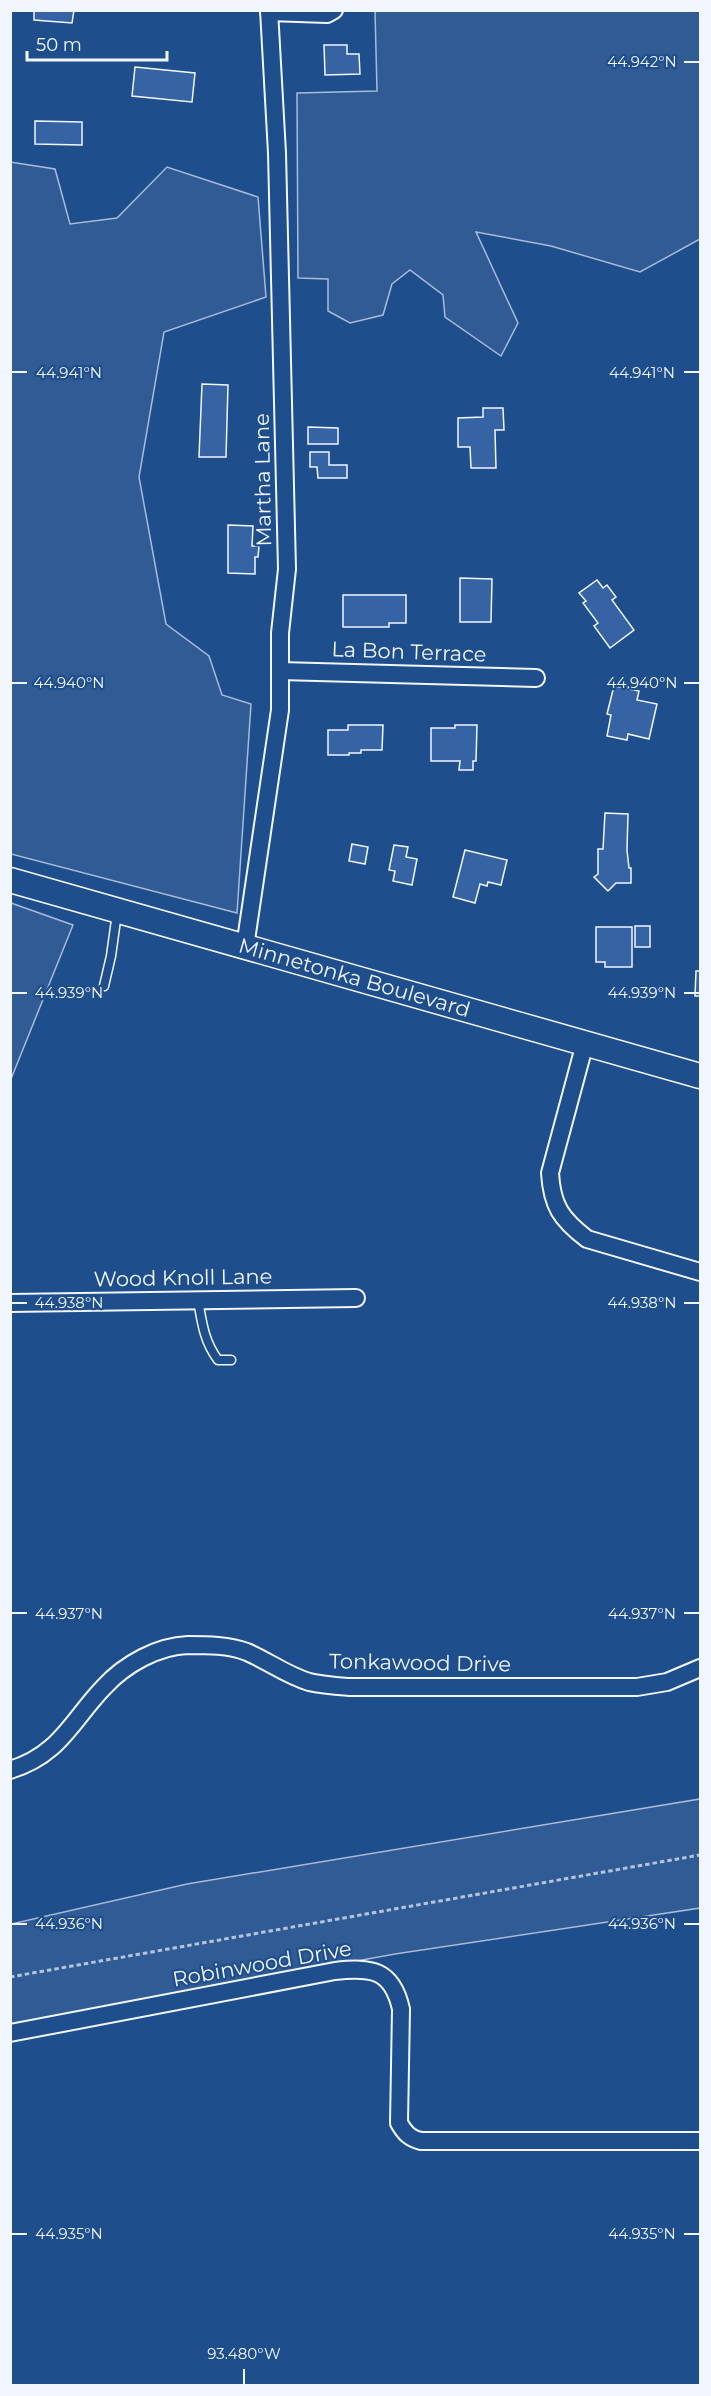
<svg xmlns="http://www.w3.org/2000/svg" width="711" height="2396" font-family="Montserrat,sans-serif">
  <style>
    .built { fill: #305b95; stroke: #a8bbd7; stroke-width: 1.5 }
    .building { fill: #3563a3; stroke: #f2f6ff; stroke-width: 1.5 }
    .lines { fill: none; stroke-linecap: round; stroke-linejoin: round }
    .lane-casing { stroke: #f2f6ff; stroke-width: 11 }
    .street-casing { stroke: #f2f6ff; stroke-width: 20 }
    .secondary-casing { stroke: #f2f6ff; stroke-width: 27 }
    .path { stroke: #b3c4dc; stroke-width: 3; stroke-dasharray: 4.5 3; stroke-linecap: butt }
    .lane { stroke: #1f4e8c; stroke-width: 8 }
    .street { stroke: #1f4e8c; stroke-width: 16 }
    .secondary { stroke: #1f4e8c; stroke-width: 24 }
    .ticks { fill: none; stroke: #f2f6ff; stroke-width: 2 }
    .labels { text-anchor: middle; stroke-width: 4.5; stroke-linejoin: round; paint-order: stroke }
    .street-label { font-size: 21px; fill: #f2f6ff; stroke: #1f4e8c }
    .ticks-label { font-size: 15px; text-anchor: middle; fill: #f2f6ff; stroke: #1f4e8c; stroke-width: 4.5; stroke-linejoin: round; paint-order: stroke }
  </style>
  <rect width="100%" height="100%" fill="#1f4e8c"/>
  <g class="built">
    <path d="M375 11H700V239L640 272 551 246 476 232 518 323 501 356 445 317 443 295 410 270 392 284 383 315 350 323 328 311V279L298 278 297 93 377 91Z"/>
    <path d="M10 162 55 169 70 224 117 218 167 167 258 197 266 297 164 332 139 477 166 624 209 656 222 695 251 704 237 913 11 854Z"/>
    <path d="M11 903 73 925 11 1079 10 903Z"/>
    <path d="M700 1799V1908L395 1954 11 2024V1924L187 1884Z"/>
  </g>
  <g class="building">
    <path d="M34 10H74L72 23 34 20Z"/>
    <path d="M324 45H347V54H359L360 74 325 75Z"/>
    <path d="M135 67 195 73 192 102 132 96Z"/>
    <path d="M35 121 82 122V145L35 144Z"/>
    <path d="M202 384 228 385 226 457H199Z"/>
    <path d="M483 408H503L504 430H495L496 468H471L470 447H458V418L483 417Z"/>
    <path d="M308 427 338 428V444H308Z"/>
    <path d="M310 452H329V465H347V478H318L317 467H310Z"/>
    <path d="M228 525 253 526 252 546H259L258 557H255V574L228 573Z"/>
    <path d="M460 578 492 579 491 622H460Z"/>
    <path d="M597 580 603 588 607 585 616 597 612 600 634 630 610 648 594 626 598 623 583 603 586 601 579 593Z"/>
    <path d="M343 595H406V623H389V627H343Z"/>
    <path d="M614 686 639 691 637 700 657 704 649 739 628 734 627 740 607 736 611 715 607 714Z"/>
    <path d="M348 725H383L382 750H361V753H349V755H328V730H348Z"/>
    <path d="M455 725H477L476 761H473V770H459L460 761H431V728H455Z"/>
    <path d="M605 813 628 814 627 850 629 868H631V883H616L608 891 594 877 598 874V849H603Z"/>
    <path d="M352 844 368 847 365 864 349 861Z"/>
    <path d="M394 845 408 847 406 857 417 859 412 885 393 881 395 871 389 870Z"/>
    <path d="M465 850 507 860 501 885 488 882 487 886 480 884 475 903 453 897Z"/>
    <rect x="635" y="926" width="15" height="21"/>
    <path d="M596 927H632V967H605V962H596Z"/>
    <path d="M696 971H700V996H695Z"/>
  </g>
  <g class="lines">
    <defs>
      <g id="lane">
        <path d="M104 986 111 956 117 913"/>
        <path d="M198 1300C202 1323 204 1341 218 1360H231"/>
      </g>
      <g id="street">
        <path d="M269 12 327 14 334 10"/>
        <path d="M280 671 536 678"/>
        <path d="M245 947 280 710V633L287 569 277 153 269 10"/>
        <path d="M585 1043 550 1173C552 1206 561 1219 587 1239L700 1272"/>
        <path d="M10 1303 356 1298"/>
        <path d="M10 1770C60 1755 72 1720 104 1687 125 1664 158 1646 188 1645 207 1645 229 1645 247 1652 268 1661 286 1675 309 1682 322 1685 336 1686 349 1687H637L667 1682 700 1668"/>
        <path d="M10 2033 335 1971C371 1967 392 1969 401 2009L399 2123C405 2133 409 2138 421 2141H700"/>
      </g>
      <g id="secondary">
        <path id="s1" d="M10 880 700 1076"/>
      </g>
    </defs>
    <use href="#lane" class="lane-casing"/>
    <use href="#street" class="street-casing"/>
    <use href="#secondary" class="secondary-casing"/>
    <path class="path" d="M10 1977 700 1855"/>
    <use href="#lane" class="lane"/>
    <use href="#street" class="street"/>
    <use href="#secondary" class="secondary"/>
  </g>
  <path class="ticks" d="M684 62H699M12 372H27M684 372H699M12 683H27M684 683H699M12 993H27M684 993H699M12 1303H27M684 1303H699M12 1613H27M684 1613H699M12 1924H27M684 1924H699M12 2234H27M684 2234H699M244 2369V2384"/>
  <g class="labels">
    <g class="street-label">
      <text transform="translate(263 480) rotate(-91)" y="7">Martha Lane</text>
      <text transform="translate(409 652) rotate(2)" y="7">La Bon Terrace</text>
      <text dy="7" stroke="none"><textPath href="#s1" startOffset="358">Minnetonka Boulevard</textPath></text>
      <text transform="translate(183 1278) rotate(-1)" y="7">Wood Knoll Lane</text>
      <text transform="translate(420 1663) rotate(1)" y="7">Tonkawood Drive</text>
      <text transform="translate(262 1964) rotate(-10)" y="7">Robinwood Drive</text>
    </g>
  </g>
  <g class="ticks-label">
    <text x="642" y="67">44.942°N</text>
    <text x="69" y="378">44.941°N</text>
    <text x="642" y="378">44.941°N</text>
    <text x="69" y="688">44.940°N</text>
    <text x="642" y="688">44.940°N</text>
    <text x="69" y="998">44.939°N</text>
    <text x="642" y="998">44.939°N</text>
    <text x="69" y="1308">44.938°N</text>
    <text x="642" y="1308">44.938°N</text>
    <text x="69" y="1619">44.937°N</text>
    <text x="642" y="1619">44.937°N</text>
    <text x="69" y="1929">44.936°N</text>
    <text x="642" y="1929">44.936°N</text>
    <text x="69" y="2239">44.935°N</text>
    <text x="642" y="2239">44.935°N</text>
    <text x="244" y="2359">93.480°W</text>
  </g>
  <rect width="711" height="2396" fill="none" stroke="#f2f6ff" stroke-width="24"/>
  <path d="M27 51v9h140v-9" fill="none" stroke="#f2f6ff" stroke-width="3"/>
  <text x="36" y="51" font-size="18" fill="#f2f6ff" stroke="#1f4e8c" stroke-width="4.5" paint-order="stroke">50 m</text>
</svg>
